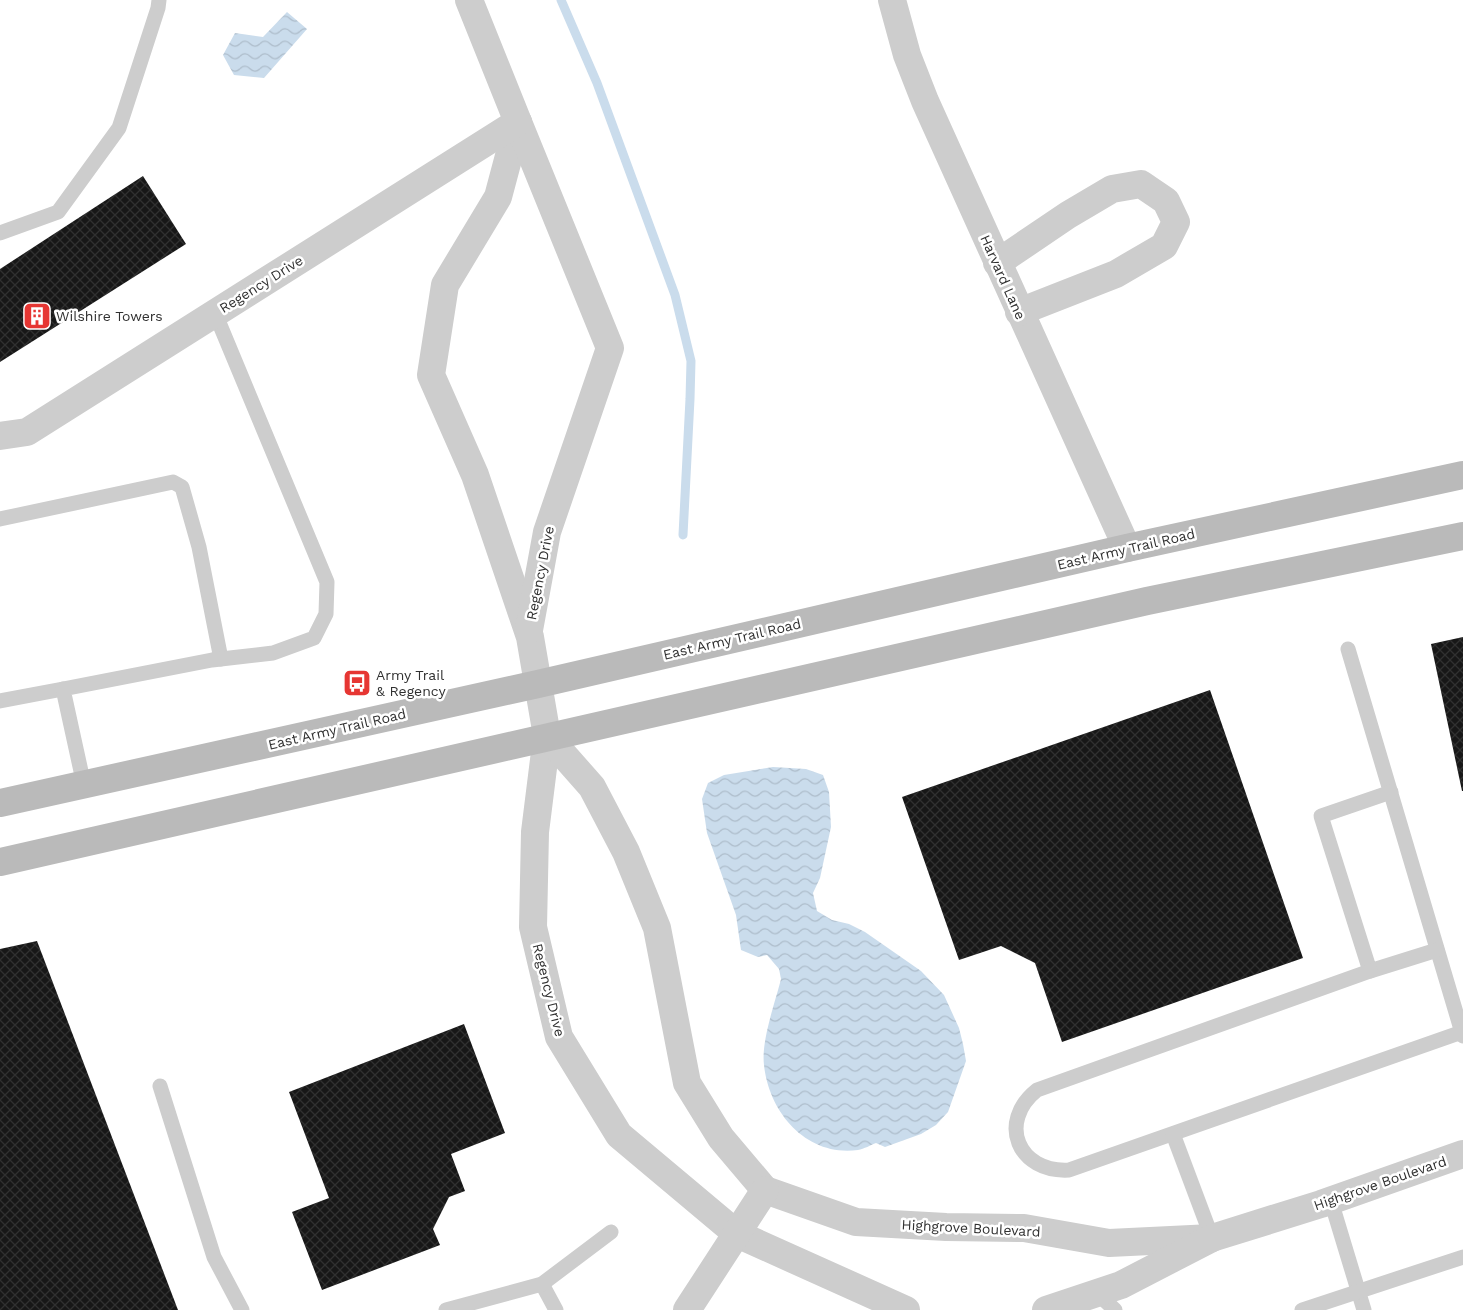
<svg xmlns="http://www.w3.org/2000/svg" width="1463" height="1310" font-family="'Work Sans',sans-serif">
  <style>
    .water { fill: url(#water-waves) }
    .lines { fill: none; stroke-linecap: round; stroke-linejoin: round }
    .stream { stroke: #cadcec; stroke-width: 9 }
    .building { fill: url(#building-cross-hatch) }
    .service { stroke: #cdcdcd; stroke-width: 15 }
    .minor { stroke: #cdcdcd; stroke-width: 28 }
    .secondary { stroke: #bababa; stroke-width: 28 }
    .labels { text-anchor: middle; stroke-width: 5; stroke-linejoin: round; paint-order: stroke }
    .street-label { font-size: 14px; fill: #303030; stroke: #fff }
    .poi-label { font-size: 14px; fill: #303030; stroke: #fff; text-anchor: start }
  </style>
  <defs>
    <pattern id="water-waves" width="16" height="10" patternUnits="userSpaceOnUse" patternTransform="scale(1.25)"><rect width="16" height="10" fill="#cadcec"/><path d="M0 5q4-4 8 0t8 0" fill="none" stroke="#aebdcb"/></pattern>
    <pattern id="building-cross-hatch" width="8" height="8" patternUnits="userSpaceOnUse" patternTransform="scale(1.25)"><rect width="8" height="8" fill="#171717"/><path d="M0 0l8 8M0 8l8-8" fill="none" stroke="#303030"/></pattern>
  </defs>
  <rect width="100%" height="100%" fill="#fff"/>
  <g class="water">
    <path d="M287 12 307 29 264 78 234 75 223 55 235 33 263 37Z"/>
    <path d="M773 767 806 769 823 775 829 792 831 827 820 878 813 893 817 911 832 920 849 924 865 932 921 971 944 995 959 1028 963 1044 966 1061 948 1112 936 1125 921 1134 885 1147 876 1143C871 1145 864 1149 858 1150 807 1157 769 1113 764 1065 761 1041 775 1003 781 979L779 969 767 955 758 957 741 950 736 915 707 833 702 799 708 783 724 775Z"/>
  </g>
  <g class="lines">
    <path class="stream" d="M561 0 597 83 675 295 691 361 690 399 683 535"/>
  </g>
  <g class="building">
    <path d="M143 176 186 244 0 362V269Z"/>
    <path d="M1463 637V791H1462L1431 644Z"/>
    <path d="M1210 690 1303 958 1062 1042 1035 963 1001 946 959 960 902 797Z"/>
    <path d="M37 941 178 1310H0V949Z"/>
    <path d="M464 1024 505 1133 451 1154 465 1191 449 1197 433 1229 440 1245 322 1290 292 1212 329 1198 289 1092Z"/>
  </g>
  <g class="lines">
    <g class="service">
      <path d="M0 233 58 212 119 128 158 8 159 0"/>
      <path d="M0 519 173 482 182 487 199 547 221 659"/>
      <path d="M1348 649 1463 1036"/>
      <path d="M0 701 63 689"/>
      <path d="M84 785 63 689 212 660 273 653 314 638 326 614 327 582 215 313"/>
      <path d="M1391 792 1321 816 1370 971 1437 950"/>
      <path d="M1370 971 1037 1090C997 1122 1018 1173 1069 1170L1462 1032"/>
      <path d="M160 1086 214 1257 242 1310"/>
      <path d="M1173 1134 1212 1238"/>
      <path d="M1331 1201 1364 1310"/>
      <path d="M542 1284 556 1310"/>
      <path d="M1097 1293 1115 1310"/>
      <path d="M446 1310 542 1284 611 1232"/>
      <path d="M1302 1310 1463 1257"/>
    </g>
    <g class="minor">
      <path d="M892 0 907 55 925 101 1127 548"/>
      <path d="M518 122 498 197 445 285 431 375 475 475 530 637 547 736 535 832 533 927 559 1037 619 1135 737 1234 906 1310"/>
      <path d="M518 122 610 348 547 532 529 630"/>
      <path d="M997 263 1068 215 1112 189 1141 184 1166 201 1176 222 1164 246 1116 274 1019 312"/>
      <path d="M0 436 27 432 518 122 469 0"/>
      <path d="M547 736 592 787 626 852 657 928 687 1083 721 1138 765 1190"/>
      <path d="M765 1190 856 1222 946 1227 1024 1228 1109 1243 1212 1238"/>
      <path d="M687 1310 765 1190"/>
      <path d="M1046 1310 1121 1285 1212 1238 1321 1204 1463 1154"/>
    </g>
    <g class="secondary">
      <path d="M0 803 538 684 1127 548 1463 475"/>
      <path d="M0 862 1147 601 1463 536"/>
    </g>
  </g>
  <defs>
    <symbol id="building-square" viewBox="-11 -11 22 22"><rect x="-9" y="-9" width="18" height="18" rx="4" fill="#e63633" stroke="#fff"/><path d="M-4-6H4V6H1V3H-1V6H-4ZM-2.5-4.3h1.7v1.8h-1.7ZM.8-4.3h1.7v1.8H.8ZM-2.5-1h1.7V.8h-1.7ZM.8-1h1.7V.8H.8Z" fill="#fff"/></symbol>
    <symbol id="bus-square" viewBox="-11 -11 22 22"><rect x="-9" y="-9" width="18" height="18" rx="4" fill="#e63633" stroke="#fff"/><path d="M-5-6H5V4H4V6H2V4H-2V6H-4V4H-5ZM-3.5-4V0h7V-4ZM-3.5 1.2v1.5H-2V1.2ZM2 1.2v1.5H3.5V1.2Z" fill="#fff"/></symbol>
  </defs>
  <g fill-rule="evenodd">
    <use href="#building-square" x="21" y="300" width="32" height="32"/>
    <use href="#bus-square" x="341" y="667" width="32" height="32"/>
  </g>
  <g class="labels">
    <g class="street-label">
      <text transform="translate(1003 277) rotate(66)" y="5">Harvard Lane</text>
      <text transform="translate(261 284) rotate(-32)" y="5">Regency Drive</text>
      <text transform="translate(1126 549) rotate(-13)" y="5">East Army Trail Road</text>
      <text transform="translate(540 573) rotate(-79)" y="5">Regency Drive</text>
      <text transform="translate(732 639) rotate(-13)" y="5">East Army Trail Road</text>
      <text transform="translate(337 729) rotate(-13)" y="5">East Army Trail Road</text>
      <text transform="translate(549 990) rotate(76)" y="5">Regency Drive</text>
      <text transform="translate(1380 1183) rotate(-19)" y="5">Highgrove Boulevard</text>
      <text transform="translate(971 1228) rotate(3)" y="5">Highgrove Boulevard</text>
    </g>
    <g class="poi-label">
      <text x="56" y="321">Wilshire Towers</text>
      <text x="376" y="680">Army Trail<tspan x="376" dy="16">&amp; Regency</tspan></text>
    </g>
  </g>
</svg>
